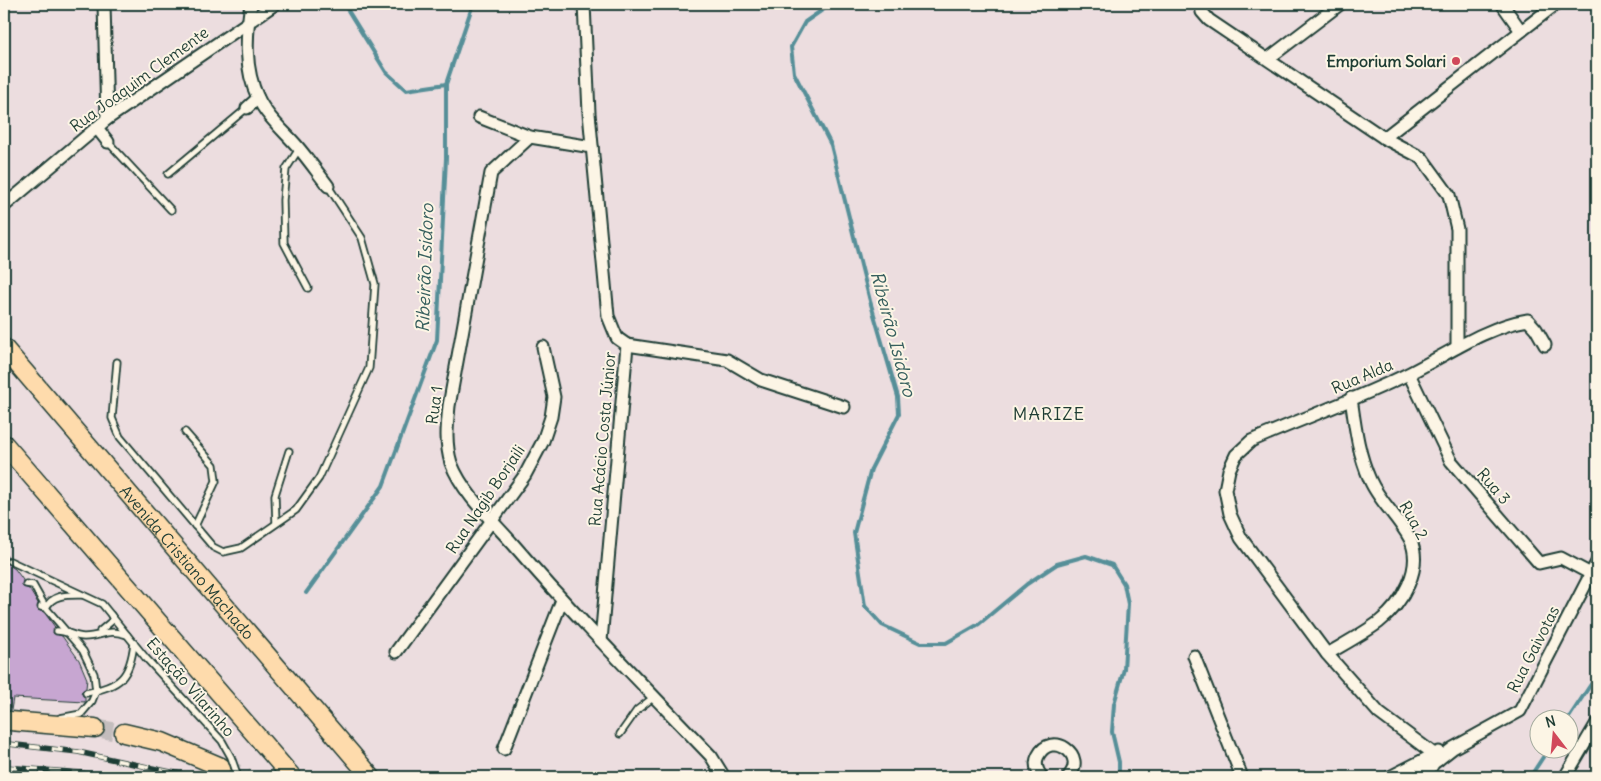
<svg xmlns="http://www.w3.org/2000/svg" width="1601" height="781" font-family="Delius,sans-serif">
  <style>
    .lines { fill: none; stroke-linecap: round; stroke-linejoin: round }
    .stream { stroke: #568f98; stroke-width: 4 }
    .building { fill: #c7a6d1; stroke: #1f3d34 }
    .trunk-tunnel { stroke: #c3bdbd; stroke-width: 18; stroke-dasharray: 18 9; stroke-linecap: butt }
    .service-casing { stroke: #1f3d34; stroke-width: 9 }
    .minor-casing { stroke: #1f3d34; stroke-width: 15 }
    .trunk-casing { stroke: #1f3d34; stroke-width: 21 }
    .service { stroke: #fcf5e5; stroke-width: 5.5 }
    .minor { stroke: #fcf5e5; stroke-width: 11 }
    .trunk { stroke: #fedbac; stroke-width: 18 }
    .rail-casing { stroke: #1f3d34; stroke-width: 5.5 }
    .rail { stroke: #fcf5e5; stroke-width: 4; stroke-dasharray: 11; stroke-linecap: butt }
    .service-bridge-casing { stroke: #1f3d34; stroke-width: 9; stroke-linecap: butt }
    .service-bridge { stroke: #fcf5e5; stroke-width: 5.5 }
    .poi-dot { fill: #d1495b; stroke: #fcf5e5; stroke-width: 2 }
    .labels { text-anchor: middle; stroke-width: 4; stroke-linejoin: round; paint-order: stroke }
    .poi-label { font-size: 16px; font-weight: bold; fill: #1f3d34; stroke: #fcf5e5; text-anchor: end }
    .street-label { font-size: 16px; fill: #1f3d34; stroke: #fcf5e5 }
    .water-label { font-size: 18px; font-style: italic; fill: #365f5e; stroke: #fcf5e5 }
    .neighbourhood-label { font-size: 18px; letter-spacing: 1px; fill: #1f3d34; stroke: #fcf5e5 }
  </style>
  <rect width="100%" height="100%" fill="#ecdddf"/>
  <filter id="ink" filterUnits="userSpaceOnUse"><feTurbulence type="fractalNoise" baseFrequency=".02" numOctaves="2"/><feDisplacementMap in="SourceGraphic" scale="10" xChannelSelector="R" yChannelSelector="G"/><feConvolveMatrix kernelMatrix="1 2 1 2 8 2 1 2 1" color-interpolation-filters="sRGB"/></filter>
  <g filter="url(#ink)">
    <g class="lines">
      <g class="stream">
        <path d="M344 4 386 72 406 90 446 84"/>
        <path d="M831 4 805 22 791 47 794 73 831 145 870 301 898 397 899 414 871 469 854 533 865 606 882 625 920 643H946L979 624 1027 584 1057 564 1086 556 1112 565 1124 584 1128 604 1124 669 1114 704 1112 732 1119 762V777"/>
        <path d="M306 593 383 486 437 340 446 158V84L473 4"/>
        <path d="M1568 719 1597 675"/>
        <path d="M1530 777 1549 748"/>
      </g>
    </g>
    <path class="building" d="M4 552 7 557 6 563 15 569 23 580 22 586 29 589 34 597 38 603V610L44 612 55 627 53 633 62 636 79 660 87 679 86 688 81 692 85 698V702L13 698 11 710 4 713Z"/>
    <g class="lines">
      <g class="trunk-tunnel">
        <path d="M95 728 124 733"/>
        <path d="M221 767 247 777"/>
      </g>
      <defs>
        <g id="service">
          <path d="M108 142 171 210"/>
          <path d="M299 149 286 169 283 200 284 243 308 288"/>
          <path d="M168 174 247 108"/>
          <path d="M117 362 112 418 120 437 213 547 223 552 241 548 296 510 319 478 369 368 375 284 362 238 328 186"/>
          <path d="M185 432 214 465 216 481 195 526"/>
          <path d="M276 523 275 495 289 451"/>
          <path d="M10 561 102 604 145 657"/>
          <path d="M26 584 33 585 46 608 83 651 94 674 96 691 92 701 81 714 60 718"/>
          <path d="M41 607 46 608C52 594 68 595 81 595"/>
          <path d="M57 631C67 631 75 637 84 637 102 637 107 628 127 635"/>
          <path d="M100 631 113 620 111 615"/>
          <path d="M86 693C120 686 130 678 134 643"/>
          <path d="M620 734 637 710 654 697"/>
          <path d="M1429 777 1435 766"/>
        </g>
        <g id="minor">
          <path d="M104 4 107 119"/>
          <path d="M251 4C246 35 244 69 258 98 267 117 284 131 297 146 308 159 318 173 328 186"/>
          <path d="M584 4 589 113 608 316 617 338 627 345 601 641"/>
          <path d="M1201 4 1202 12 1209 20 1384 138 1422 158 1449 195 1457 229V347"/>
          <path d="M1502 4 1521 31"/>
          <path d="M1269 58 1340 4"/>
          <path d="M247 108 258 98"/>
          <path d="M479 117 530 137 592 147"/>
          <path d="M97 128 108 142"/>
          <path d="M530 137 491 173 449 406C447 426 445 443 451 463 463 494 492 520 513 544 576 617 644 686 711 756L724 777"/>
          <path d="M1384 138 1556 4"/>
          <path d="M4 206 107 119 275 4"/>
          <path d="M627 345 727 360 761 380 844 407"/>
          <path d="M1409 374 1451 461 1539 563 1561 558 1591 574"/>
          <path d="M396 652 525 475 543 441 551 417 554 397 543 347"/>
          <path d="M1327 654C1344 644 1363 634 1379 622 1402 604 1424 568 1410 539 1399 518 1379 501 1370 480 1358 453 1355 426 1351 398"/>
          <path d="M1194 656 1242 777"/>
          <path d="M504 749 562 600"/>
          <path d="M1438 760 1434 754 1379 713 1327 654 1241 538 1230 514 1225 490 1229 470 1236 455 1251 441C1303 418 1358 399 1410 373 1446 355 1487 326 1528 320L1536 329 1545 345"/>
          <path d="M1042 777C1037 771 1034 764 1038 756 1051 730 1089 755 1068 777"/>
          <path d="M1390 777 1439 752"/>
          <path d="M1416 777 1453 748 1520 711 1597 562"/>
          <path d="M1565 777 1597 723"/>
        </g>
        <g id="trunk">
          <path id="s1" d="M4 348 371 777"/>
          <path d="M4 444 292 777"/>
          <path d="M10 721 95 728"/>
          <path d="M124 733 162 742 221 767"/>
        </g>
      </defs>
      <use href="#service" class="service-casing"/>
      <use href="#minor" class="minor-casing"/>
      <use href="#trunk" class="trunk-casing"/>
      <use href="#service" class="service"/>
      <use href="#minor" class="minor"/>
      <use href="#trunk" class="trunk"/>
      <defs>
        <g id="rail">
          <path d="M8 744 78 752 194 777"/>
          <path d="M6 767 82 773 109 777"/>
        </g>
      </defs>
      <use href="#rail" class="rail-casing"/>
      <use href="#rail" class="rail"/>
      <defs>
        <path id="service-bridge" d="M145 657 222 741 231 757 238 777"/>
      </defs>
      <use href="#service-bridge" class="service-bridge-casing"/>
      <use href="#service-bridge" class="service-bridge"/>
    </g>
  </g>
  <circle class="poi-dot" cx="1456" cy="61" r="5"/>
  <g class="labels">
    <g class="poi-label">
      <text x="1446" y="67">Emporium Solari</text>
    </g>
    <g class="street-label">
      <text transform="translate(139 79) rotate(-36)" y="6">Rua Joaquim Clemente</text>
      <text transform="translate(1362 376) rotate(-23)" y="6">Rua Alda</text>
      <text transform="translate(434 405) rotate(-82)" y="6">Rua 1</text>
      <text transform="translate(602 439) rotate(-85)" y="6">Rua Acácio Costa Júnior</text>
      <text transform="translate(1494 486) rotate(49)" y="6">Rua 3</text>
      <text transform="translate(485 499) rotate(-56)" y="6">Rua Nagib Borjaili</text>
      <text transform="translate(1414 520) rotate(61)" y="6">Rua 2</text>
      <text dy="6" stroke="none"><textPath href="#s1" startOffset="282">Avenida Cristiano Machado</textPath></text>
      <text transform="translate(1533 649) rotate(-63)" y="6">Rua Gaivotas</text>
      <text transform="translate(191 687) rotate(49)" y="6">Estação Vilarinho</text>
    </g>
    <g class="water-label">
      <text transform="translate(425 268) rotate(-88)" y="6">Ribeirão Isidoro</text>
      <text transform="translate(893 334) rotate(75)" y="6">Ribeirão Isidoro</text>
    </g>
    <g class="neighbourhood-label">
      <text x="1049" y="420">MARIZE</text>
    </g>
  </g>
  <rect width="1601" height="781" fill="none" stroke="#fcf5e5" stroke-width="20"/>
  <rect x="10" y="10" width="1581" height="761" fill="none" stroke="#1f3d34" stroke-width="2" filter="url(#ink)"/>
  <g transform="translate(1554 734) rotate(344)"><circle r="24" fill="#fcf5e5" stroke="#a4ab9e"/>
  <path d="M0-4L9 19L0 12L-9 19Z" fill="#d1495b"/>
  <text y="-8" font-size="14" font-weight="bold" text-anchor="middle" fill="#1f3d34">N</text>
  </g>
</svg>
